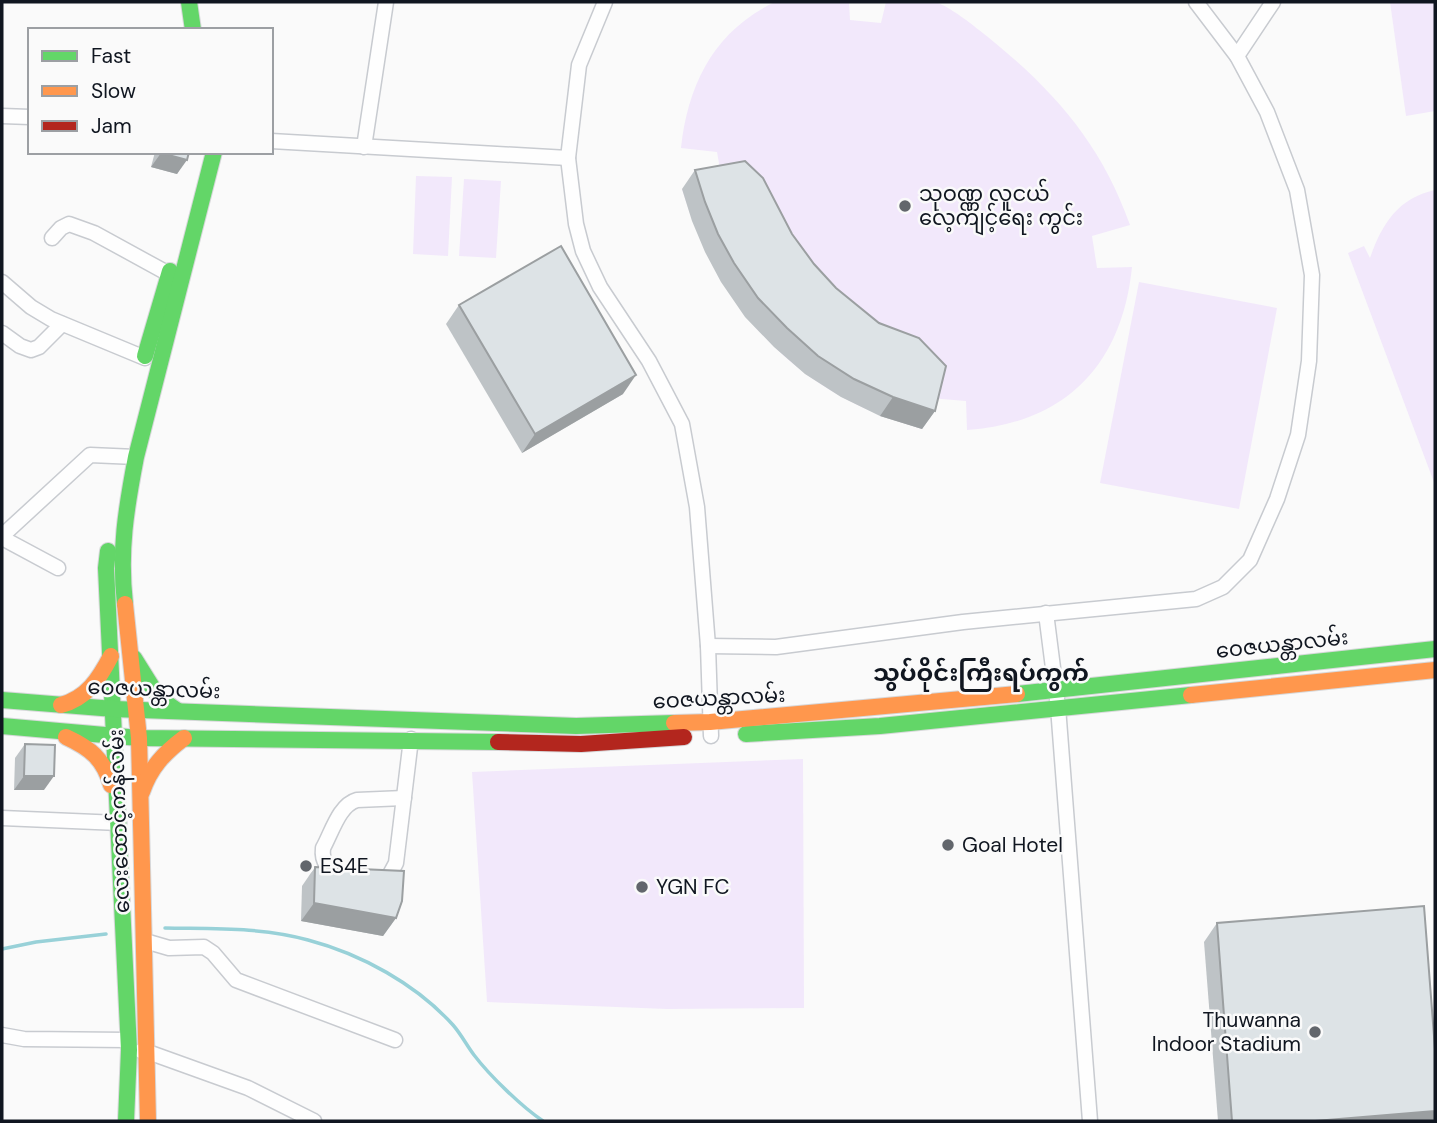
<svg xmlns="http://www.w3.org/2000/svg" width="1437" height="1123" font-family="'DM Sans','Noto Sans Myanmar',sans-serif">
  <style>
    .green { fill: #f2e8fb }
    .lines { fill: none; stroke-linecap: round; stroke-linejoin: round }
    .stream { stroke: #98d1d8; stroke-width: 3.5 }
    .street-casing { stroke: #c8cbd0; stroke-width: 17 }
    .fast-casing { stroke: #d7d8da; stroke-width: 18 }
    .slow-casing { stroke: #d7d8da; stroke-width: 18 }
    .jam-casing { stroke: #d7d8da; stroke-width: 18 }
    .street { stroke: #fefefe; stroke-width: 14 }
    .fast { stroke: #63d668; stroke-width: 16 }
    .slow { stroke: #ff974d; stroke-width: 16 }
    .jam { stroke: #b3261e; stroke-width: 16 }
    .wall { fill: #bec3c6 }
    .shaded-wall { fill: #9b9fa1 }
    .building { fill: #dde3e6; stroke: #9b9fa1; stroke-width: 2 }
    .poi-dot { fill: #62666c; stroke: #fafafa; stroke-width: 2.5 }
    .labels { text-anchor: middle; stroke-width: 5; stroke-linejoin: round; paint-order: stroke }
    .poi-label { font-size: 21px; fill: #101620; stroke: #fafafa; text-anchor: start }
    .street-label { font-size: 21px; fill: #101620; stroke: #fafafa }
    .quarter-label { font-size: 24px; font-weight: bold; fill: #101620; stroke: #fafafa }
  </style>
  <rect width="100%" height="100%" fill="#fafafa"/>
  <g class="green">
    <path d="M775 2H849L850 20 881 23 886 2C901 2 919 0 934 2 946 4 969 22 979 30 1049 85 1100 140 1130 225L1092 236 1097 268 1132 267C1122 365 1066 423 967 430L966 401 930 398 922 429C894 420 867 411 842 397 761 353 708 276 682 189L722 181 717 152 681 148C688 84 714 31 775 2Z"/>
    <path d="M1390 2H1435V111L1406 116Z"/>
    <path d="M416 176 452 177 448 256 413 254Z"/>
    <path d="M464 179 501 181 496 258 459 256Z"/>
    <path d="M1435 190V485L1348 253 1364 246 1370 258C1382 224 1398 198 1435 190Z"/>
    <path d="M1139 282 1277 308 1239 509 1100 483Z"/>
    <path d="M803 759 804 1008 667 1009 487 1002 472 772Z"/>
  </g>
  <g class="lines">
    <g class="stream">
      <path d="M165 928C212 929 262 927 308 940 361 954 416 984 453 1025 461 1034 467 1046 474 1055 490 1076 522 1107 543 1121"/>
      <path d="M2 949 36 942 106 934"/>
    </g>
    <defs>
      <g id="street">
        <path d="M605 2 579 65 568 158 576 224 583 251 600 287 649 361 682 424 697 507 708 646 711 736"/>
        <path d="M1237 56 1273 2"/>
        <path d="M2 116 30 117"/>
        <path d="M271 141 568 158"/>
        <path d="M364 147 386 2"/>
        <path d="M52 238 61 228 69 224 94 233 169 274"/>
        <path d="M2 282 31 307 51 319 145 358"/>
        <path d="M2 333 20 346 31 350 39 347 62 324"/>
        <path d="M2 536 90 455 136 457"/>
        <path d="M2 538 58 568"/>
        <path d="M1046 613 1058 707 1090 1121"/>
        <path d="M708 646 776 647 963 622 1196 599 1223 587 1250 560 1277 499 1298 435 1309 361 1312 275 1297 190 1267 112 1237 56 1196 2"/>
        <path d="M2 818 119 823"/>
        <path d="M345 877C331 872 321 864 323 848 332 832 339 805 357 800L404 798"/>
        <path d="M381 881 389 876 396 863 411 739"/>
        <path d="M145 941 169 948 204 947 213 953 236 980 395 1040"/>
        <path d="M2 1035 24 1039 128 1040"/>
        <path d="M141 1051 148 1052 248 1088 314 1121"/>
      </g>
      <g id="fast">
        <path d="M189 2 193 30"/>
        <path d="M145 356 170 271"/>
        <path d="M108 551 106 568 129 1050 126 1121"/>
        <path d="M125 604C119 551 126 509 136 457L214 152"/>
        <path d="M134 658 159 698 178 711"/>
        <path d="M1017 694 1435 649"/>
        <path d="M2 700 114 709 576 726 674 723"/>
        <path d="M2 726 139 738 498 742"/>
        <path d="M746 734 880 726 1191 695"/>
      </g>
      <g id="slow">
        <path d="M125 604 139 738 148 1121"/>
        <path d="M1191 695 1435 670"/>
        <path d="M61 705C87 698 99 679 111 656"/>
        <path d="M674 723 710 722 1017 694"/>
        <path d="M66 737C90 748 104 759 111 785"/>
        <path d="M142 792C150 768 164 753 184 738"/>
      </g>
      <path id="jam" d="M498 742 581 744 684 737"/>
    </defs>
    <use href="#street" class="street-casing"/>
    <use href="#fast" class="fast-casing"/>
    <use href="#slow" class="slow-casing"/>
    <use href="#jam" class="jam-casing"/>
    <use href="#street" class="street"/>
    <use href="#fast" class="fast"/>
    <use href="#slow" class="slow"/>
    <use href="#jam" class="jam"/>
  </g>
  <g class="wall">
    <path d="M155 152H189L177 174 151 167Z"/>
    <path d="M695 170 792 234 814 264 935 411 922 429 880 416 841 397 805 374 774 347 745 317 721 282 705 252 692 221 682 189Z"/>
    <path d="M459 305 623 394 522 453 446 324Z"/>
    <path d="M25 744 44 790H14L15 758Z"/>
    <path d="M315 867 396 918 383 936 301 921 302 886Z"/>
    <path d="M1217 923 1433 1121H1218L1204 942Z"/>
  </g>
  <g class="shaded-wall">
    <path d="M161 153 187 160 177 174 151 167Z"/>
    <path d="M636 375 623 394 522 453 535 434Z"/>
    <path d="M893 397 935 411 922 429 880 416Z"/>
    <path d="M24 776H54L44 790H14Z"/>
    <path d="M314 903 396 918 383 936 301 921Z"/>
    <path d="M1435 1111V1118L1433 1121H1315Z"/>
  </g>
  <g class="building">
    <path d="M161 152H189L187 160 161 153Z"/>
    <path d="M745 161 763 178 792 234 814 264 836 288 879 323 919 338 946 366 935 411 893 397 854 379 818 356 787 328 758 298 734 263 718 234 705 202 695 170Z"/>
    <path d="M561 246 636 375 535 434 459 305Z"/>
    <path d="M25 744 55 745 54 776H24Z"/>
    <path d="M315 867 404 871 402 901 396 918 314 903Z"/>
    <path d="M1424 906 1435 1049V1111L1315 1121H1232L1217 923Z"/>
  </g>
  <g class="poi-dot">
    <circle cx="905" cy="206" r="7"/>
    <circle cx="948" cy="845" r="7"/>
    <circle cx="306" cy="866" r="7"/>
    <circle cx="642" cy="887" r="7"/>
    <circle cx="1315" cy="1032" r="7"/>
  </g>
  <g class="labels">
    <g class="poi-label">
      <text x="919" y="201">သုဝဏ္ဏ လူငယ်<tspan x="919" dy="24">လေ့ကျင့်ရေး ကွင်း</tspan></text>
      <text x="962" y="852">Goal Hotel</text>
      <text x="320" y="873">ES4E</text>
      <text x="656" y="894">YGN FC</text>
      <text x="1301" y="1027" text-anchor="end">Thuwanna<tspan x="1301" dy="24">Indoor Stadium</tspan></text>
    </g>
    <g class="street-label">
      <text transform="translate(1282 644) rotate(-6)" y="7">ဝေဇယန္တာလမ်း</text>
      <text transform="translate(154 689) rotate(2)" y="7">ဝေဇယန္တာလမ်း</text>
      <text transform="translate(719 698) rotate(-3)" y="7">ဝေဇယန္တာလမ်း</text>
      <text transform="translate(119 821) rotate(-92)" y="7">လေးထောင့်ကန်လမ်း</text>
    </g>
    <g class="quarter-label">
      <text x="981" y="681">သွပ်ဝိုင်းကြီးရပ်ကွက်</text>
    </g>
  </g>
  <rect width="1437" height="1123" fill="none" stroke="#101620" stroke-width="7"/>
  <rect x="28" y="28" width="245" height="126" fill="#fafafa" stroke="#9c9fa3" stroke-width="2"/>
  <rect x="42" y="51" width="35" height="10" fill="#63d668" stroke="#9c9fa3" stroke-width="2"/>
  <text x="91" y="63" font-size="21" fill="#101620">Fast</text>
  <rect x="42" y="86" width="35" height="10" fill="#ff974d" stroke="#9c9fa3" stroke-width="2"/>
  <text x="91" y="98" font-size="21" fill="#101620">Slow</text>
  <rect x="42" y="121" width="35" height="10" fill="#b3261e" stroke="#9c9fa3" stroke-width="2"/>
  <text x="91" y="133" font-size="21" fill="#101620">Jam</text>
</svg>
